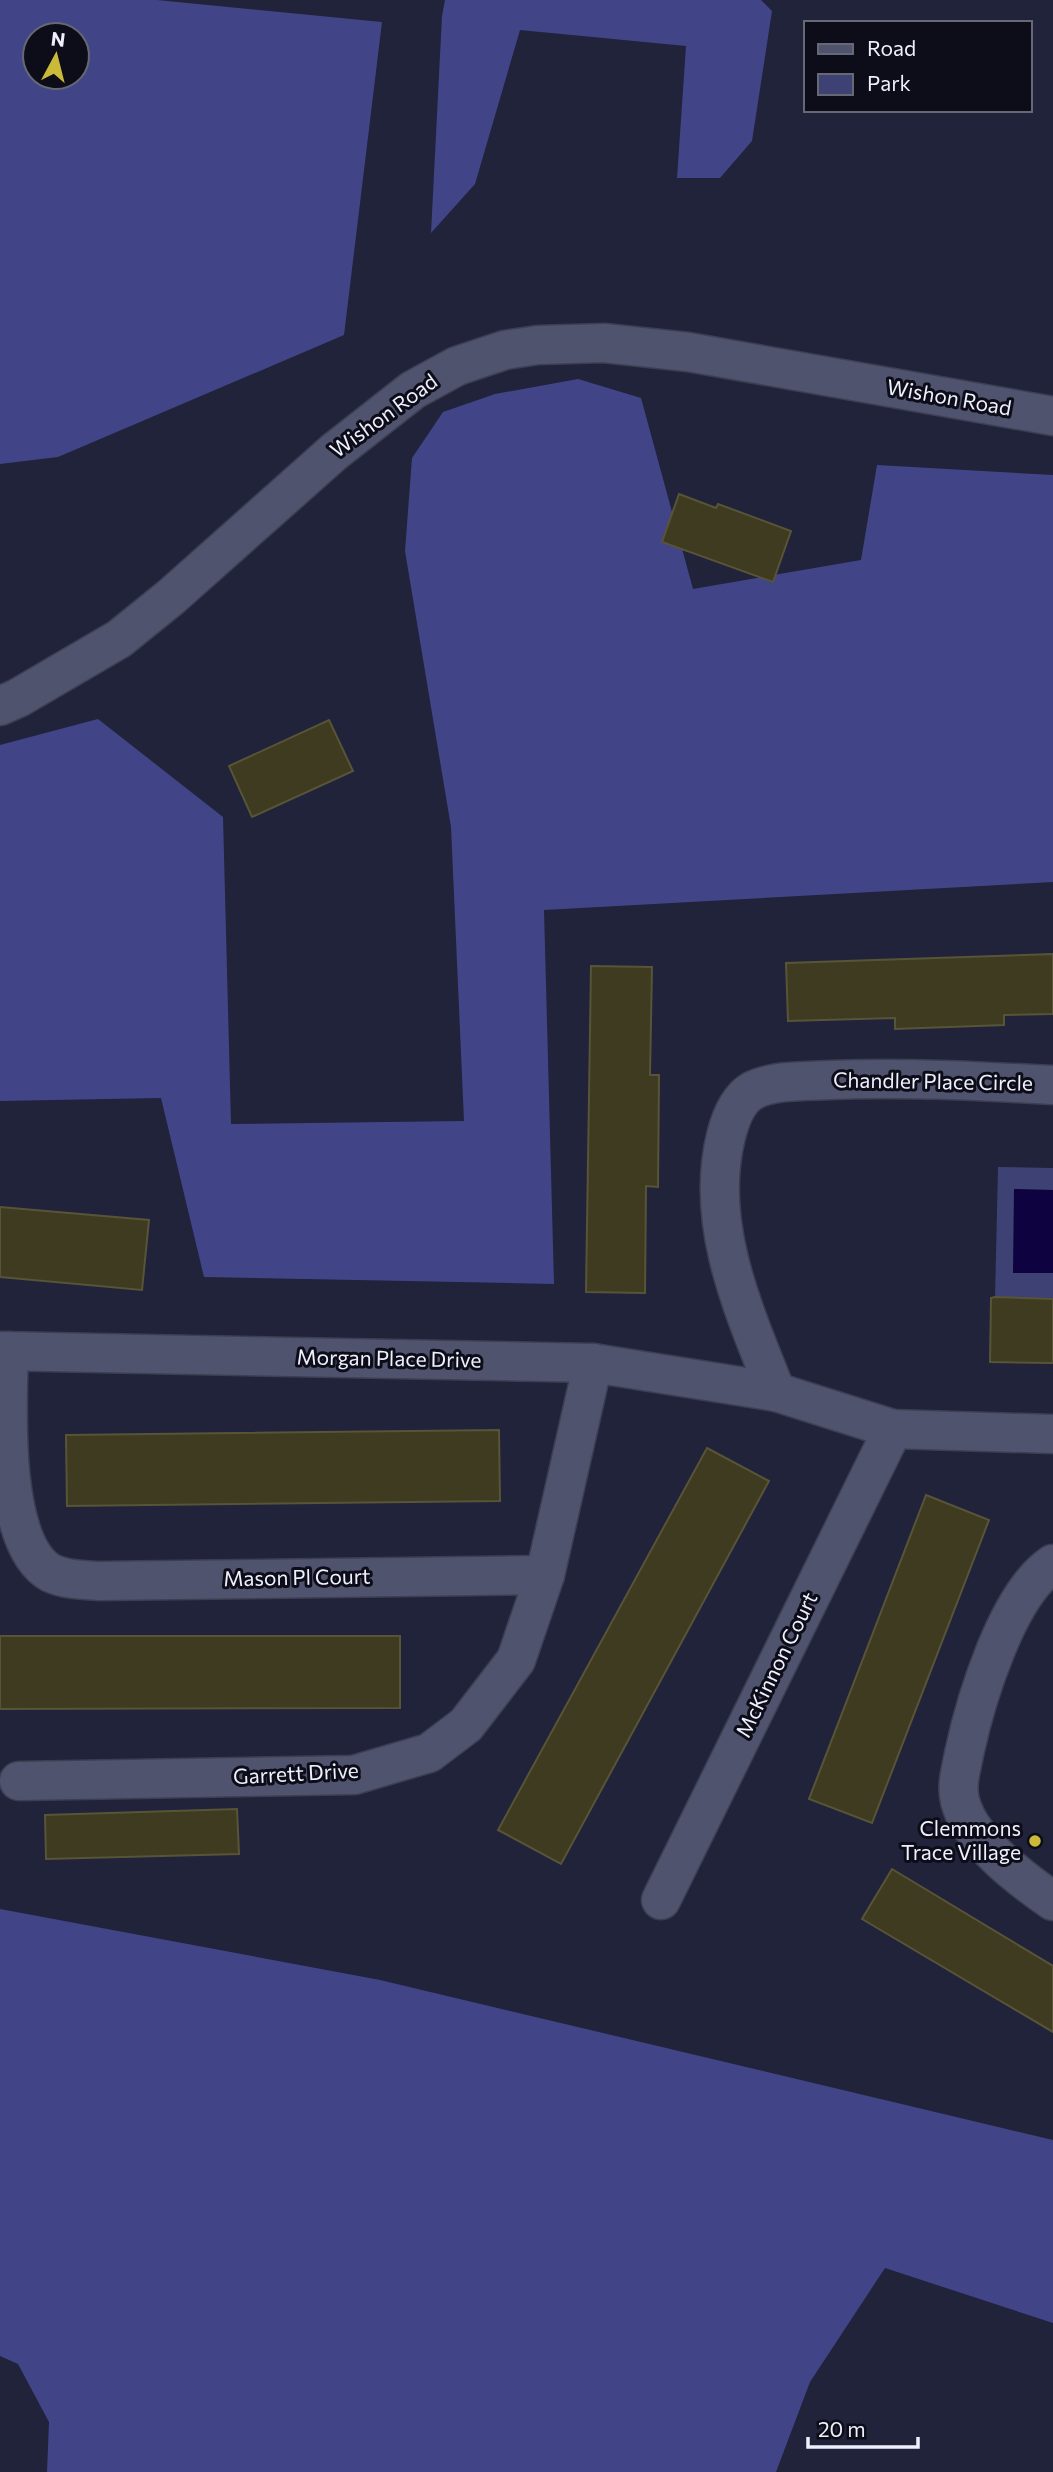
<svg xmlns="http://www.w3.org/2000/svg" width="1053" height="2472" font-family="Commissioner,sans-serif">
  <style>
    .green { fill: #3d4173 }
    .forest { fill: #414587; fill-rule: evenodd }
    .water { fill: #0e0240 }
    .building { fill: #3f3b20; stroke: #585438; stroke-width: 2 }
    .lines { fill: none; stroke-linecap: round; stroke-linejoin: round }
    .minor-casing { stroke: #3d3e51; stroke-width: 41 }
    .minor { stroke: #4f536e; stroke-width: 38 }
    .poi-dot { fill: #cbba39; stroke: #0c0d18; stroke-width: 2.5 }
    .labels { text-anchor: middle; stroke-width: 6; stroke-linejoin: round; paint-order: stroke }
    .street-label { font-size: 21px; fill: #eef0fd; stroke: #0c0d18 }
    .poi-label { font-size: 21px; fill: #eef0fd; stroke: #0c0d18; text-anchor: end }
  </style>
  <rect width="100%" height="100%" fill="#20233a"/>
  <path class="green" d="M998 1167 1053 1168V1299L995 1297Z"/>
  <g class="forest">
    <path d="M0 0H157L382 22 344 335 58 457 0 464ZM77 35V77H35V35Z"/>
    <path d="M445 0H761L772 11 752 141 720 178H677L686 46 520 30 475 184 431 233 442 16Z"/>
    <path d="M578 379 641 398 693 589 861 560 877 465 1053 475V882L544 910 554 1284 204 1277 161 1098 0 1101V745L98 719 223 817 231 1124 464 1121 451 827 405 551 412 458 443 412 495 394Z"/>
    <path d="M0 1909 380 1980 1053 2140V2323L885 2268 810 2382 776 2472H47L49 2422 18 2364 0 2356Z"/>
  </g>
  <path class="water" d="M1014 1189 1053 1190V1273H1013Z"/>
  <g class="building">
    <path d="M679 494 716 508 718 504 791 531 773 582 662 542Z"/>
    <path d="M329 720 353 771 252 817 229 766Z"/>
    <path d="M1053 954V1014L1004 1015V1025L895 1029V1018L788 1021 786 963Z"/>
    <path d="M591 966 652 967 650 1075H659L658 1187 646 1186 645 1293 586 1292Z"/>
    <path d="M0 1207 149 1220 142 1290 0 1277Z"/>
    <path d="M995 1297 1053 1299V1363L990 1362 991 1298Z"/>
    <path d="M499 1430 500 1501 67 1506 66 1435Z"/>
    <path d="M707 1448 769 1481 561 1864 498 1830Z"/>
    <path d="M926 1495 989 1520 872 1823 809 1799Z"/>
    <path d="M0 1636H400V1708L0 1709Z"/>
    <path d="M237 1809 239 1854 46 1859 45 1815Z"/>
    <path d="M892 1869 1053 1966V2032L862 1919Z"/>
  </g>
  <g class="lines">
    <defs>
      <g id="minor">
        <path d="M0 706 18 698 119 639 171 597 334 452 413 390 457 366 505 350 538 345 604 343 688 352 1053 416"/>
        <path d="M1053 1085C979 1081 905 1077 830 1080 808 1081 771 1080 752 1091 737 1100 730 1120 726 1136 704 1224 744 1311 776 1392L893 1429 1053 1434"/>
        <path d="M0 1351 593 1363 776 1392"/>
        <path d="M9 1351C7 1407 0 1545 51 1573 66 1580 83 1580 99 1581L545 1575"/>
        <path d="M1053 1564C1007 1594 975 1702 964 1754 961 1770 956 1785 960 1801 970 1841 1021 1879 1053 1901"/>
        <path d="M19 1781 354 1775 429 1753 466 1725 516 1660 545 1575 593 1363"/>
        <path d="M661 1900 893 1429"/>
      </g>
    </defs>
    <use href="#minor" class="minor-casing"/>
    <use href="#minor" class="minor"/>
  </g>
  <circle class="poi-dot" cx="1035" cy="1841" r="7"/>
  <g class="labels">
    <g class="street-label">
      <text transform="translate(949 398) rotate(10)" y="7">Wishon Road</text>
      <text transform="translate(384 416) rotate(-36)" y="7">Wishon Road</text>
      <text transform="translate(933 1082) rotate(1)" y="7">Chandler Place Circle</text>
      <text transform="translate(389 1359) rotate(1)" y="7">Morgan Place Drive</text>
      <text transform="translate(297 1578) rotate(-1)" y="7">Mason Pl Court</text>
      <text transform="translate(777 1665) rotate(-64)" y="7">McKinnon Court</text>
      <text transform="translate(296 1774) rotate(-3)" y="7">Garrett Drive</text>
    </g>
    <g class="poi-label">
      <text x="1021" y="1836">Clemmons<tspan x="1021" dy="24">Trace Village</tspan></text>
    </g>
  </g>
  <rect x="804" y="21" width="228" height="91" fill="#0c0d18" stroke="#666874" stroke-width="2"/>
  <rect x="818" y="44" width="35" height="10" fill="#4f536e" stroke="#666874" stroke-width="2"/>
  <text x="867" y="56" font-size="21" fill="#eef0fd">Road</text>
  <rect x="818" y="74" width="35" height="21" fill="#3d4173" stroke="#666874" stroke-width="2"/>
  <text x="867" y="91" font-size="21" fill="#eef0fd">Park</text>
  <g transform="translate(56 56) rotate(7)"><circle r="33" fill="#0c0d18" stroke="#666874" stroke-width="2"/>
  <path d="M0-5L12 26L0 18L-12 26Z" fill="#cbba39"/>
  <text y="-10" font-size="19" font-weight="bold" text-anchor="middle" fill="#eef0fd">N</text>
  </g>
  <path d="M808 2437v10h110v-10" fill="none" stroke="#eef0fd" stroke-width="3.5"/>
  <text x="818" y="2437" font-size="21" fill="#eef0fd" stroke="#0c0d18" stroke-width="5" paint-order="stroke">20 m</text>
</svg>
